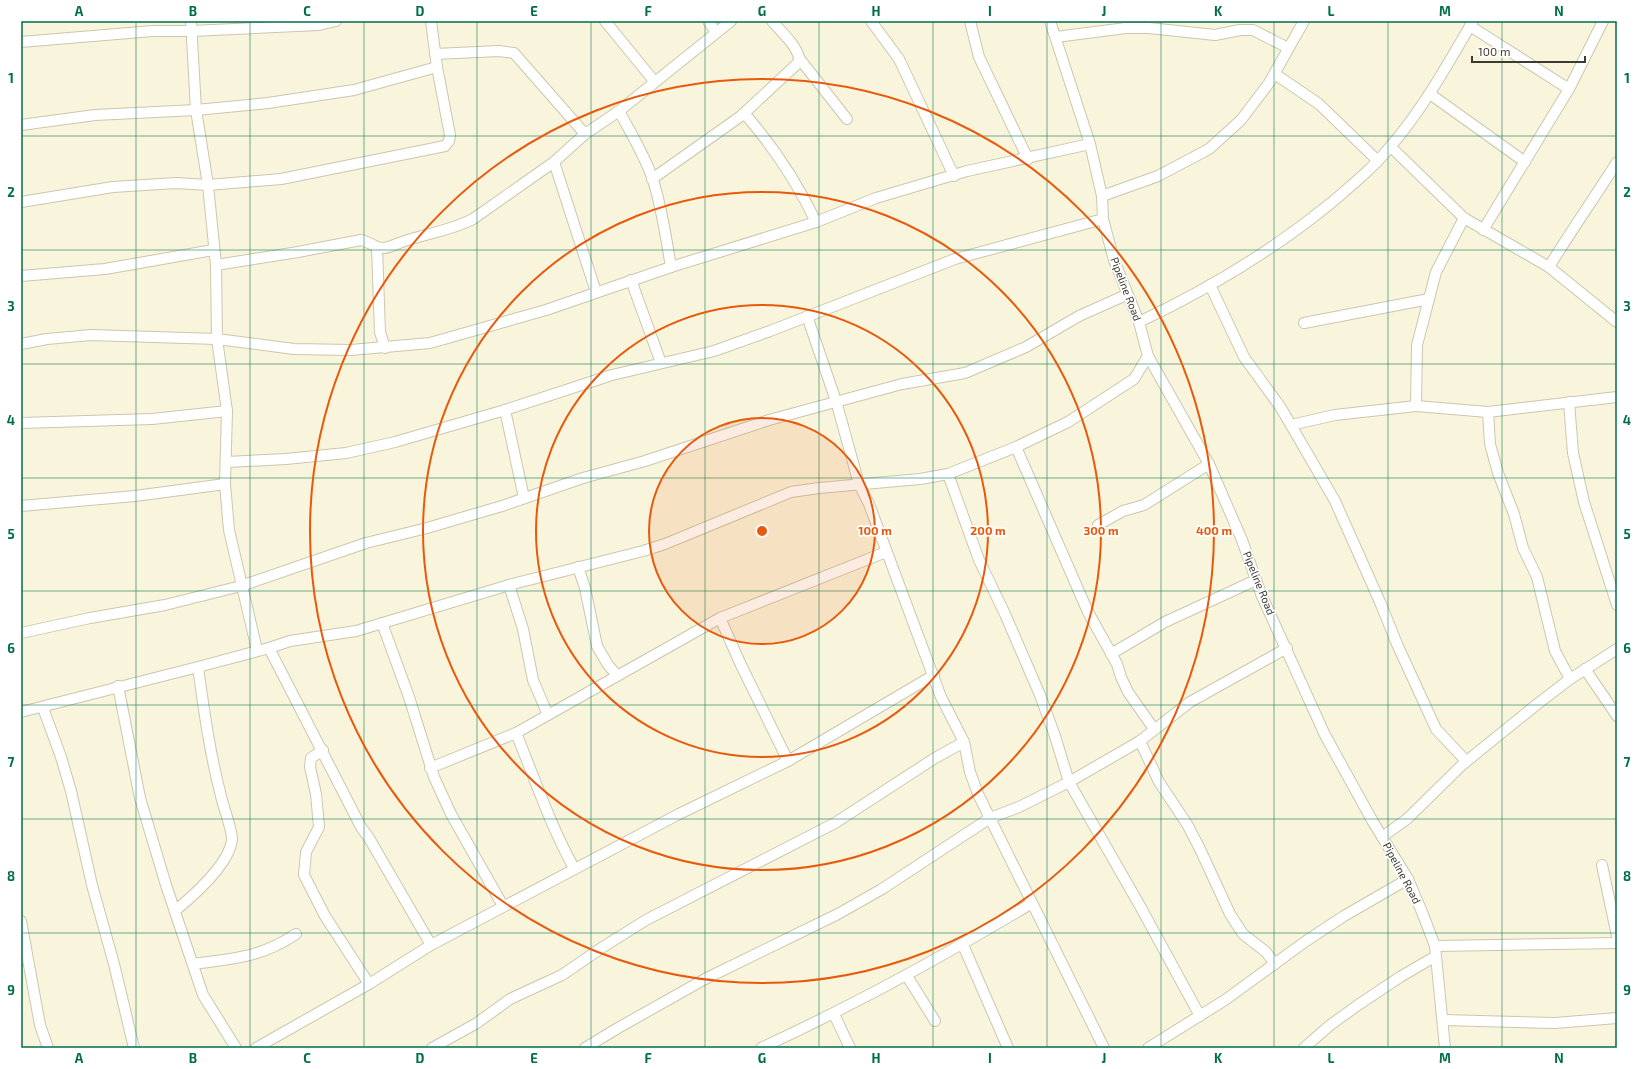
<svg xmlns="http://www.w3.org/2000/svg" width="1638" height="1069" font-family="'Exo 2',sans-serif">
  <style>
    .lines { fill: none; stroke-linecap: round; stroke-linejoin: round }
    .minor-casing { stroke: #cbc7ae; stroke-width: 12 }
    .minor { stroke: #fff; stroke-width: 10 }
    .grid { fill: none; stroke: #006f48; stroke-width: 1; stroke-opacity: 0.55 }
    .ring { fill: none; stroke: #e8590c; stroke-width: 2 }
    .labels { text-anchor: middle; stroke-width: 3.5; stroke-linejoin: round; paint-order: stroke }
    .street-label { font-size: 11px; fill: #3c3b30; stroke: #fff }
    .centre { fill: #e8590c; stroke: #fff; stroke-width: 2 }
    .ring-label { font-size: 12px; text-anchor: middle; font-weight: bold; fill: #e8590c; stroke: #fff; stroke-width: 3.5; stroke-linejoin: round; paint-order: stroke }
    .neatline { fill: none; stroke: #006f48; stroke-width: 1.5 }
    .grid-label { font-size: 13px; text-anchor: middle; font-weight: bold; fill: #006f48 }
  </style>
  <rect width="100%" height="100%" fill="#f9f5dc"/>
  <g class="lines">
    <defs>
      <g id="minor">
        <path d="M191 21 196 110 208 185 216 265 217 339 227 411 225 484 229 530 257 650"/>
        <path d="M605 21 654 81"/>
        <path d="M708 21 716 32"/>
        <path d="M772 21C781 32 796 44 799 58L847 119"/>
        <path d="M871 21 899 59 954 176"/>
        <path d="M970 21 979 57 1028 159"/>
        <path d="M1050 21 1090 144 1102 196 1103 219 1114 260 1139 322 1148 356 1209 464 1242 540 1261 594 1325 735 1373 822 1408 879 1422 912 1435 946 1445 1048"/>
        <path d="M1470 26 1569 89"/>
        <path d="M1056 37 1126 28H1149L1215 35 1240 30H1253L1288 48"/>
        <path d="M21 42 153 31H192L319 25 336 21"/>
        <path d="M435 54 499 51 514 53 585 134"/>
        <path d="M1275 74 1319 104 1378 161"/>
        <path d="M1430 94 1525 162"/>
        <path d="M619 111C631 133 645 156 653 180 662 208 666 238 671 267"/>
        <path d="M744 113C773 146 797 182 816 222"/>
        <path d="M21 125 95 115 196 110 268 103 354 90 437 67"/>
        <path d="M1391 147 1464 218 1549 267 1617 322"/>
        <path d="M554 162 596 292"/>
        <path d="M652 179 741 116 798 63 799 58"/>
        <path d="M1102 196 1158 176 1209 149 1241 120 1269 83 1304 21"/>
        <path d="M21 202 113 187 176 183 208 185 281 179 445 146 449 141 450 135 437 67 431 21"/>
        <path d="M1483 230 1569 89 1603 21"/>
        <path d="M377 248 380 332 385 348"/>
        <path d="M216 265 298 252 361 240C370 242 377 249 384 248 392 247 400 242 408 240 430 233 452 230 473 219L554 162 585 134 619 111 731 21"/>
        <path d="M1549 267C1571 231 1595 197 1617 162"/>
        <path d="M21 276 105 269 213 250"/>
        <path d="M631 280 661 363"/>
        <path d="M1210 285 1244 357 1281 408 1335 501 1380 602 1397 644 1436 729 1466 761"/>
        <path d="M807 316 836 401 859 484 869 504 941 697 964 742 970 772 978 794 1104 1048"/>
        <path d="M1139 322C1207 290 1272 251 1331 203 1352 185 1372 169 1390 147 1423 109 1447 65 1473 21"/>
        <path d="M1304 323 1429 299"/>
        <path d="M21 344 47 339 91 335 217 339 294 349 351 350 430 343 546 310 671 267 816 222 876 198 967 171 1090 144"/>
        <path d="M1569 402 1573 453 1584 502 1617 605"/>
        <path d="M1416 406 1417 345 1436 272 1464 218"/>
        <path d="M505 410 524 498"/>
        <path d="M1488 412 1490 444 1498 473 1514 514 1523 548 1537 577 1555 651 1570 679"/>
        <path d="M21 423 152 419 227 411"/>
        <path d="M1291 425 1335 415 1416 406 1488 412 1617 397"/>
        <path d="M1016 447 1088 612 1117 664 1121 677 1128 692 1154 729"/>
        <path d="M227 462 286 459 346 453 395 442 505 410 612 375 714 351 770 331 955 259 1103 219"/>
        <path d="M948 474 979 560 1005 614 1040 695 1055 736 1069 782 1140 906 1200 1016"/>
        <path d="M21 506 135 496 225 484"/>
        <path d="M1098 525 1123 511 1144 505 1209 464"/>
        <path d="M578 567 585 588 597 646 608 665 617 675"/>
        <path d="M509 585 523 629 533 680 548 715"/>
        <path d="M720 618 741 665 788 761"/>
        <path d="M382 623 409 697 434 777 451 814 503 906"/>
        <path d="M21 633 90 618 165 605 241 586 366 543 427 528 502 506 583 478 645 461 769 420 902 384 965 373 1026 347 1079 316 1126 295"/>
        <path d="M269 648 361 827 369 838 431 945"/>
        <path d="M1111 654 1165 622 1256 580"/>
        <path d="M1585 669 1617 716"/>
        <path d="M118 686 140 798 166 885 203 995 236 1048"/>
        <path d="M43 708 61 757 71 791 92 885 114 964 134 1048"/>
        <path d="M21 712 198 667 269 648 290 641 356 631 509 585 643 551 665 544 791 492 819 488 920 479 948 474 1016 447 1068 422 1134 379 1148 356"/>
        <path d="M516 733C535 779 550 825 574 868"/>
        <path d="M1140 741 1159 782 1187 824 1200 849 1230 914 1243 934 1266 952 1275 964"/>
        <path d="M323 750 311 758 310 767 316 794 319 827 306 852 304 875 325 916 369 984"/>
        <path d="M430 768 516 733 720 618 886 552"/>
        <path d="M1382 837 1407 819 1462 765 1536 705 1570 679 1617 649"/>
        <path d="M1602 865 1617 936"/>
        <path d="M176 910C193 896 229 864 232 840 233 832 223 806 221 796 210 754 204 711 198 667"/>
        <path d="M21 921 40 1025 48 1048"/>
        <path d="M963 945 1008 1048"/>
        <path d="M1435 946 1617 943"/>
        <path d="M193 964C235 958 260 958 296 934"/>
        <path d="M907 976 935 1021"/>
        <path d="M834 1014 850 1048"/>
        <path d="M1443 1020 1555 1023 1617 1018"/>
        <path d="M256 1048 369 984 431 945 679 814 788 761 934 675"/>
        <path d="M432 1048 477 1023 510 999 562 975 603 947 646 920 835 823 935 758 964 742"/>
        <path d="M585 1048 618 1028 705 979 838 914 882 889 990 818 1019 807 1069 782 1140 741 1190 702 1287 648"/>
        <path d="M761 1048C854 1005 944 956 1032 903"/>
        <path d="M1148 1048 1225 1000 1306 941 1344 916 1408 879"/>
        <path d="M1304 1048 1329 1026 1358 1005 1400 977 1436 956"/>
      </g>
    </defs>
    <use href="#minor" class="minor-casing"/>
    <use href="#minor" class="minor"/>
  </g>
  <path class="grid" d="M136 21V1048M250 21V1048M364 21V1048M477 21V1048M591 21V1048M705 21V1048M819 21V1048M933 21V1048M1047 21V1048M1161 21V1048M1274 21V1048M1388 21V1048M1502 21V1048M21 136H1617M21 250H1617M21 364H1617M21 478H1617M21 591H1617M21 705H1617M21 819H1617M21 933H1617"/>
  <circle cx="762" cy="531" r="113" fill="#e8590c" fill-opacity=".12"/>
  <g class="ring">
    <circle cx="762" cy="531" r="113"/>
    <circle cx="762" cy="531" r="226"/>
    <circle cx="762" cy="531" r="339"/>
    <circle cx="762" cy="531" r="452"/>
  </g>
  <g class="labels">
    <g class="street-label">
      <text transform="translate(1126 289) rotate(69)" y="4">Pipeline Road</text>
      <text transform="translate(1259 583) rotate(68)" y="4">Pipeline Road</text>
      <text transform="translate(1402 873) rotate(62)" y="4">Pipeline Road</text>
    </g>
  </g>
  <circle cx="762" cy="531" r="6" class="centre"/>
  <g class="ring-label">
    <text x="875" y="535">100 m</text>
    <text x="988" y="535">200 m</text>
    <text x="1101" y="535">300 m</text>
    <text x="1214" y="535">400 m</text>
  </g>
  <rect width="1638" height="1069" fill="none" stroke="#ffffff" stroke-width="44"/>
  <path d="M1472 56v6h113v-6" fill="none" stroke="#3c3b30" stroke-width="2"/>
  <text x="1478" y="56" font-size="12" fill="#3c3b30" stroke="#ffffff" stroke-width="3" paint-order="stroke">100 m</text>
  <rect x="22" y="22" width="1594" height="1025" class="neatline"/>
  <g class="grid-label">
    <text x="79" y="16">A</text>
    <text x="193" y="16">B</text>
    <text x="307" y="16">C</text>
    <text x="420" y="16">D</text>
    <text x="534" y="16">E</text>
    <text x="648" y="16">F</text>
    <text x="762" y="16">G</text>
    <text x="876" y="16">H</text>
    <text x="990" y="16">I</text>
    <text x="1104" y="16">J</text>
    <text x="1218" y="16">K</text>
    <text x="1331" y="16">L</text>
    <text x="1445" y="16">M</text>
    <text x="1559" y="16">N</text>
    <text x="11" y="83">1</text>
    <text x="1627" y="83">1</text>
    <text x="11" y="197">2</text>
    <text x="1627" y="197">2</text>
    <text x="11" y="311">3</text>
    <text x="1627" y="311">3</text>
    <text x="11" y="425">4</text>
    <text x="1627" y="425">4</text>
    <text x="11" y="539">5</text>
    <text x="1627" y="539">5</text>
    <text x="11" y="653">6</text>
    <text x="1627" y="653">6</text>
    <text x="11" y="767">7</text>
    <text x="1627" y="767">7</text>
    <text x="11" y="881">8</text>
    <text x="1627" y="881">8</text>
    <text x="11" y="995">9</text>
    <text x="1627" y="995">9</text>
    <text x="79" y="1063">A</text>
    <text x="193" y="1063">B</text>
    <text x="307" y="1063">C</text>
    <text x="420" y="1063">D</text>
    <text x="534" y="1063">E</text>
    <text x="648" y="1063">F</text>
    <text x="762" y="1063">G</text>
    <text x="876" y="1063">H</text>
    <text x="990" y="1063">I</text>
    <text x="1104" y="1063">J</text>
    <text x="1218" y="1063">K</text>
    <text x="1331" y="1063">L</text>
    <text x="1445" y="1063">M</text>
    <text x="1559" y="1063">N</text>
  </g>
</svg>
